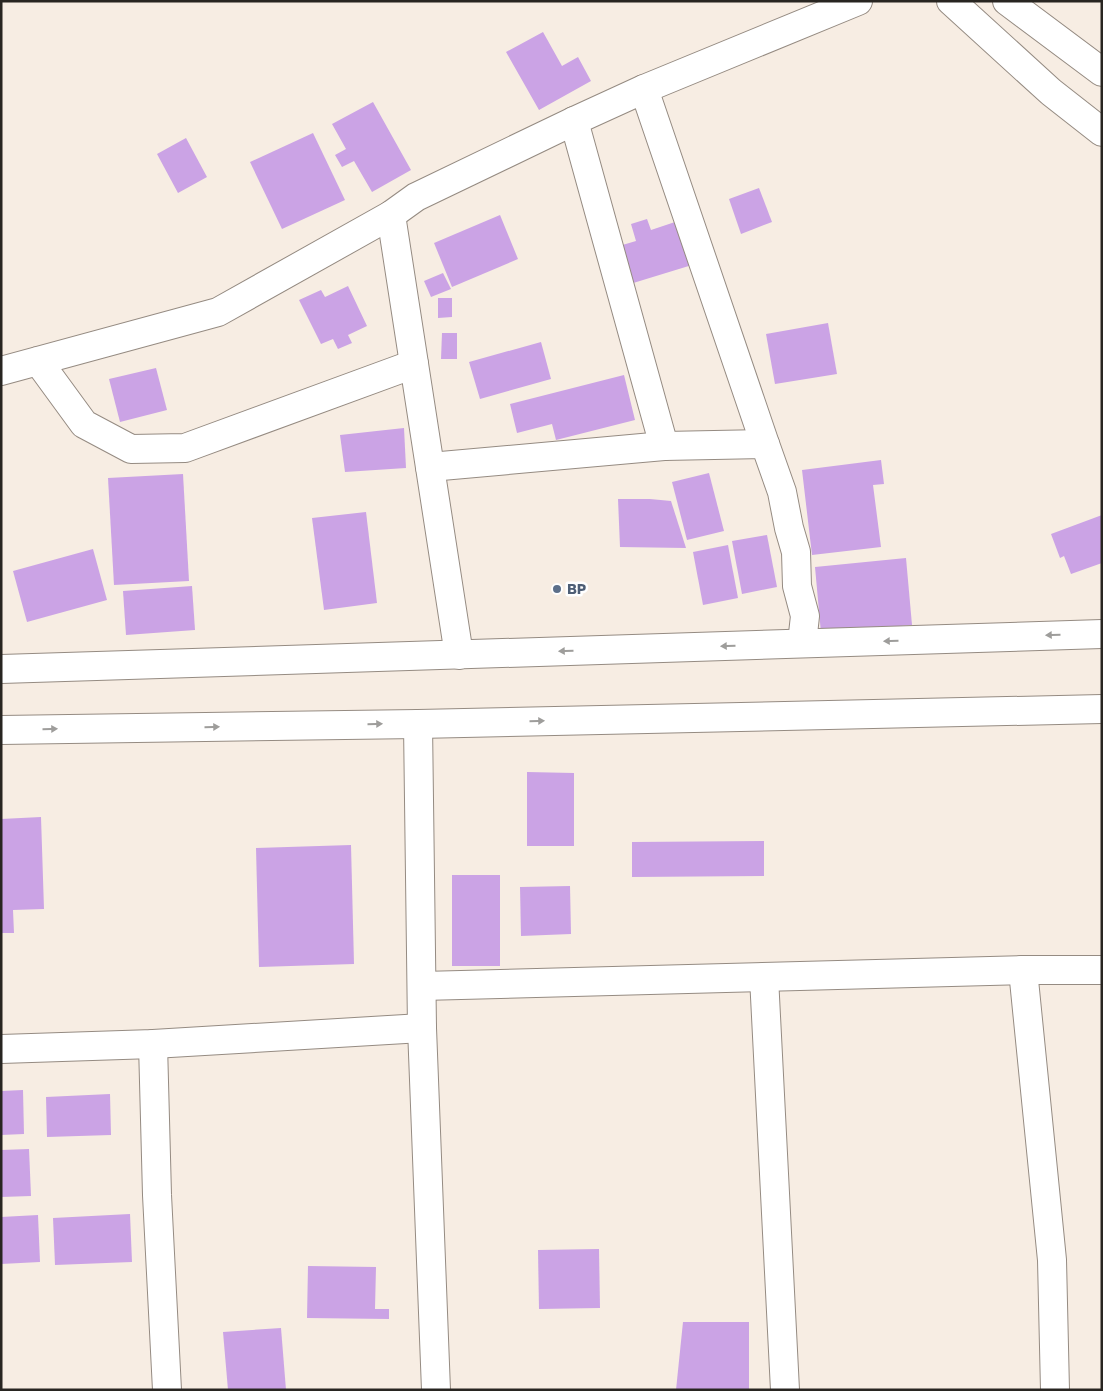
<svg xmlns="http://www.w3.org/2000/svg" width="1103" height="1391" font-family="'Golos Text',sans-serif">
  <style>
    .building { fill: #cba3e5 }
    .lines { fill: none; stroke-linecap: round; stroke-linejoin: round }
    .minor-casing { stroke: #958b82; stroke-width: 30 }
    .major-casing { stroke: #958b82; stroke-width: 30 }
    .minor { stroke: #fff; stroke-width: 28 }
    .major { stroke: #fff; stroke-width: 28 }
    .oneway { fill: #9e9d9b }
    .service-dot { fill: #5c6f8a; stroke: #fff; stroke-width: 2 }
    .labels { text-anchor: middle; stroke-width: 5; stroke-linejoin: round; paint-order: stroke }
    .service-label { font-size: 14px; font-weight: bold; fill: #4e5e75; stroke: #fff; text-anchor: start }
  </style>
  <rect width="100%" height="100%" fill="#f7ede3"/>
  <g class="building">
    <path d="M543 32 562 66 578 57 591 81 539 110 506 52Z"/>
    <path d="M373 102 411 170 372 192 354 161 342 167 335 155 346 149 332 124Z"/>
    <path d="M313 133 345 200 282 229 250 162Z"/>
    <path d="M186 138 207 177 178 193 157 154Z"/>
    <path d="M759 188 772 222 741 234 729 199Z"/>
    <path d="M500 215 518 259 452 287 434 243Z"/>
    <path d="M647 219 651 230 678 221 692 265 630 284 619 246 636 241 631 224Z"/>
    <path d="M443 273 451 289 431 297 424 281Z"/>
    <path d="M348 286 367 326 348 335 352 343 338 349 333 339 321 344 299 300 321 290 325 297Z"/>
    <path d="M438 298H452V317L438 318Z"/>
    <path d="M828 323 837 374 775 384 766 334Z"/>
    <path d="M442 333H457V359H441Z"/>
    <path d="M541 342 551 379 480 399 469 362Z"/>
    <path d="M156 368 167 410 120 422 109 379Z"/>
    <path d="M624 375 635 420 556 440 552 424 517 433 510 404Z"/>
    <path d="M404 428 406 468 345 472 340 435Z"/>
    <path d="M881 460 884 484 873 485 881 547 812 555 802 470Z"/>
    <path d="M709 473 724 531 687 540 672 482Z"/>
    <path d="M183 474 189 581 114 585 108 478Z"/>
    <path d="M618 499H650L671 501 686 548 620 547Z"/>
    <path d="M366 512 377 603 324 610 312 518Z"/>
    <path d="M1102 515V563L1071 574 1064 556 1060 558 1051 534Z"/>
    <path d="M767 535 777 587 742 594 732 541Z"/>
    <path d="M728 545 738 598 703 605 693 552Z"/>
    <path d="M93 549 107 600 27 622 13 571Z"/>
    <path d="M906 558 912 625 821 633 815 567Z"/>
    <path d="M192 586 195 630 126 635 123 591Z"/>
    <path d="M527 772 574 773V846H527Z"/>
    <path d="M41 817 44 909 13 910 14 933H1V819Z"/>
    <path d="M764 841V876L632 877V842Z"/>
    <path d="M351 845 354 964 259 967 256 848Z"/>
    <rect x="452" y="875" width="48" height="91"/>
    <path d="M570 886 571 934 521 936 520 887Z"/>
    <path d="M23 1090 24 1134 1 1135V1091Z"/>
    <path d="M110 1094 111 1135 47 1137 46 1097Z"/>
    <path d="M29 1149 31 1196 1 1197V1150Z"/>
    <path d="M130 1214 132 1262 55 1265 53 1218Z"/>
    <path d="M38 1215 40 1262 1 1264V1217Z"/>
    <path d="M599 1249 600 1308 539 1309 538 1250Z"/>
    <path d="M308 1266 376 1267 375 1309H389V1319L307 1318Z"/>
    <path d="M683 1322H749V1390H676Z"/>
    <path d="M281 1328 286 1390H228L223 1332Z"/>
  </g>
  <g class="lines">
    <defs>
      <g id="minor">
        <path d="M644 89 765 444"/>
        <path d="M574 121 664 446"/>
        <path d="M391 215 459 655"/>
        <path d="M38 361 84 424 131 449 185 448 414 364"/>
        <path d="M1 371 218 312 391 215 416 197 574 121 644 89 858 1"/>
        <path d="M430 467 664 446 765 444 782 492 789 528 796 552 797 586 805 616 802 643"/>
        <path d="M418 724 422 1028 436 1390"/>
        <path d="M1023 970 1052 1260 1055 1390"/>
        <path d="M764 977 785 1390"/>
        <path d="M422 986 1023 970H1102"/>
        <path d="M153 1044 157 1195 167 1390"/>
        <path d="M1 1049 153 1044 422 1028"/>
      </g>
      <g id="major">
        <path d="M951 1 1051 92 1102 132"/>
        <path d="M1007 1 1102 72"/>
        <path d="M1 669 1102 634"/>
        <path d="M1 730 418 724 1102 709"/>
      </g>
    </defs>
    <use href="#minor" class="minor-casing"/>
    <use href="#major" class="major-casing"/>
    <use href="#minor" class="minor"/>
    <use href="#major" class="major"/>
  </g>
  <defs><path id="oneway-solid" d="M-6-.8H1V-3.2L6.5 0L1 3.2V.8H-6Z" transform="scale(1.25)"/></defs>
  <g class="oneway">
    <use href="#oneway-solid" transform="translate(1053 635) rotate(178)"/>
    <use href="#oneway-solid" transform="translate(891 641) rotate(178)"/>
    <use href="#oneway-solid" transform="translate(728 646) rotate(178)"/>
    <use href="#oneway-solid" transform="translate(566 651) rotate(178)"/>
    <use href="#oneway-solid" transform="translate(537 721) rotate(-1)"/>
    <use href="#oneway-solid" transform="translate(375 724) rotate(-1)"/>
    <use href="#oneway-solid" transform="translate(212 727) rotate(-1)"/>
    <use href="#oneway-solid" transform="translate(50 729) rotate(-1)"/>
  </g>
  <circle class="service-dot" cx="557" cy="589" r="5"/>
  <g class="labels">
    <g class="service-label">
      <text x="567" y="594">BP</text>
    </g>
  </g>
  <rect width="1103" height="1391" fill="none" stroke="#282521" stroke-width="5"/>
</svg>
